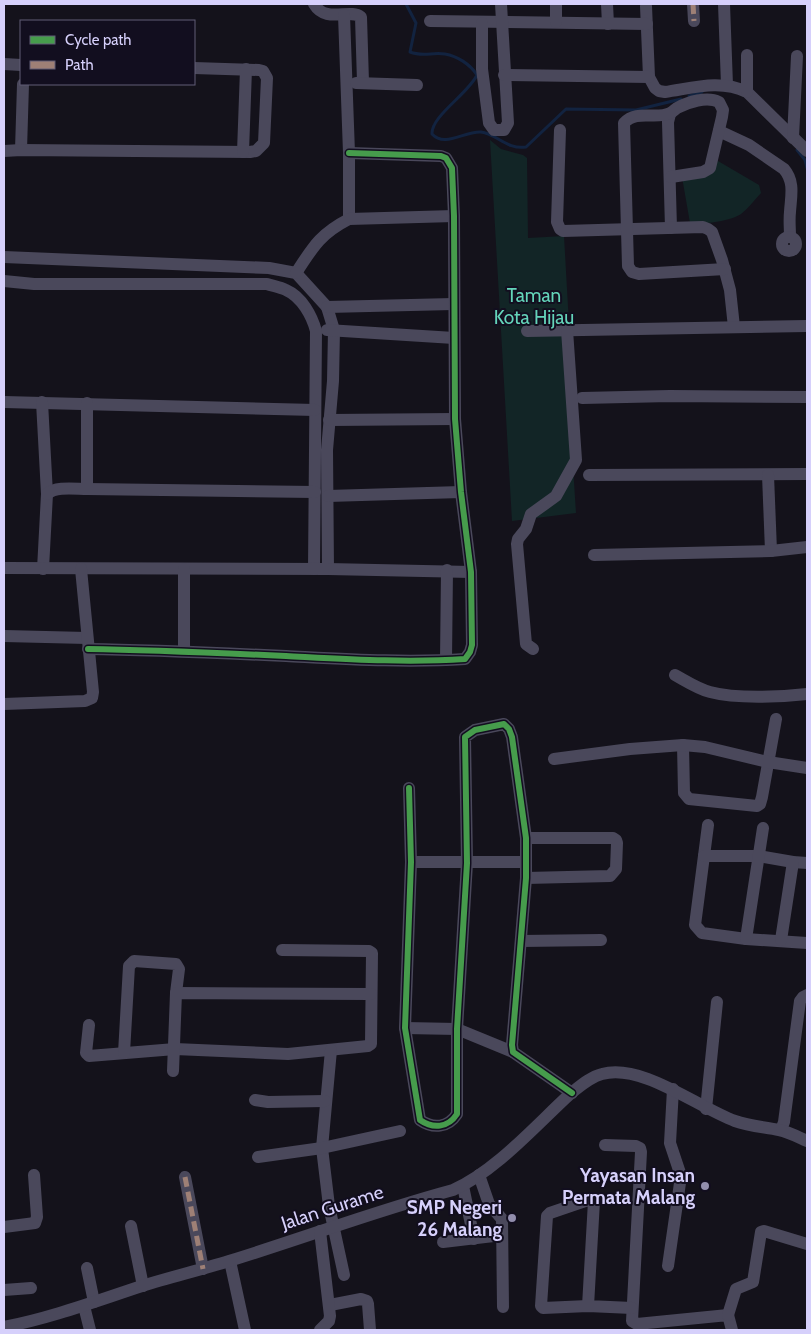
<svg xmlns="http://www.w3.org/2000/svg" width="811" height="1334" font-family="Cabin,sans-serif">
  <style>
    .green { fill: #122526 }
    .lines { fill: none; stroke-linecap: round; stroke-linejoin: round }
    .stream { stroke: #122340; stroke-width: 3 }
    .minor { stroke: #4a485b; stroke-width: 12 }
    .quiet { stroke: #9e8076; stroke-width: 5; stroke-dasharray: 10 5; stroke-linecap: butt }
    .cycleway-casing { stroke: #120e1f; stroke-width: 9 }
    .cycleway { stroke: #469c4c; stroke-width: 6 }
    .poi-dot { fill: #928ead; stroke: #120e1f; stroke-width: 2 }
    .labels { text-anchor: middle; stroke-width: 4; stroke-linejoin: round; paint-order: stroke }
    .park-label { font-size: 19px; fill: #64d4ba; stroke: #120e1f }
    .poi-label { font-size: 19px; font-weight: bold; fill: #d6d0fb; stroke: #120e1f; text-anchor: end }
    .street-label { font-size: 19px; fill: #d6d0fb; stroke: #120e1f }
  </style>
  <rect width="100%" height="100%" fill="#14121b"/>
  <g class="green">
    <path d="M490 140 501 149 523 155 527 158 528 238 564 236 569 324 564 325 576 513 512 521Z"/>
    <path d="M718 161 759 185 761 193C755 199 749 208 741 214 731 221 702 225 690 223L682 177Z"/>
  </g>
  <g class="lines">
    <g class="stream">
      <path d="M406 4 416 23 410 52C423 57 432 52 445 54 457 56 470 64 477 75 468 94 431 116 432 134 445 148 464 131 481 132 497 134 507 150 526 147L566 109 636 110 681 99"/>
      <path d="M689 96 702 92"/>
      <path d="M797 150 805 160 807 168"/>
    </g>
    <g class="minor">
      <path d="M314 4C326 24 349 8 361 17L363 82"/>
      <path d="M607 4 608 24"/>
      <path d="M693 4 694 21"/>
      <path d="M724 4 727 85"/>
      <path d="M646 6 649 77 655 88 659 91 665 92C693 88 720 79 747 92L807 151"/>
      <path d="M344 15 349 153V219"/>
      <path d="M430 21 647 24"/>
      <path d="M556 22V4"/>
      <path d="M482 23V69L489 123 494 130H504L508 123 501 4"/>
      <path d="M747 55V92"/>
      <path d="M4 64 21 65"/>
      <path d="M504 75 649 77"/>
      <path d="M356 83 417 85"/>
      <path d="M670 114 668 122 671 228"/>
      <path d="M560 130 557 222 560 229 563 231 703 227 708 229 712 232 722 260 730 290 734 327"/>
      <path d="M719 131 749 145 784 169C795 182 791 196 790 212 789 220 790 228 790 237"/>
      <path d="M793 138 797 56"/>
      <path d="M21 150 23 84"/>
      <path d="M4 151 21 150 250 152 256 151 264 143 267 78 263 71 259 70 194 68"/>
      <path d="M243 152 246 69"/>
      <path d="M671 177 703 172 710 168 722 117 723 110 719 102C707 96 688 102 677 108 674 110 673 112 670 113 656 120 637 109 624 123L628 266 632 272 639 274 725 269"/>
      <circle cx="789" cy="244" r="7"/>
      <path d="M4 257 269 268 296 273 327 307 334 330 333 381 327 450 328 569"/>
      <path d="M296 273C313 247 320 234 349 219L454 216"/>
      <path d="M4 281 34 284H267C273 286 280 287 286 290 302 297 312 316 316 331L314 569"/>
      <path d="M327 307 453 304"/>
      <path d="M327 330 454 338"/>
      <path d="M527 331 807 326"/>
      <path d="M582 398 670 396 807 397"/>
      <path d="M4 402 315 410"/>
      <path d="M42 402 47 494 43 569"/>
      <path d="M329 420 455 419"/>
      <path d="M589 475 807 474"/>
      <path d="M768 475 771 551"/>
      <path d="M87 489V403"/>
      <path d="M47 494C56 486 75 489 87 489L315 492"/>
      <path d="M328 496 461 492"/>
      <path d="M594 555 771 551 807 547"/>
      <path d="M4 568 328 569 471 572"/>
      <path d="M4 636 87 638"/>
      <path d="M88 649C154 650 220 653 286 656 345 659 405 663 465 659L470 652 472 645 471 572 461 492 455 419 454 216 452 168 446 158 441 156 349 153"/>
      <path d="M533 649 526 644 517 544 518 539 526 529 531 514 556 496 576 460 567 330"/>
      <path d="M184 651V569"/>
      <path d="M446 660 447 570"/>
      <path d="M675 675C686 681 698 689 710 692 736 699 780 697 807 694"/>
      <path d="M4 704 85 701 92 698 93 692 81 569"/>
      <path d="M683 745 684 793 689 799 757 806 760 804 762 797 776 719"/>
      <path d="M554 759 630 749 683 745 705 747 768 762 807 768"/>
      <path d="M409 788 411 862 405 1028 420 1120C433 1129 448 1128 457 1114V1029L467 863 465 737 475 730 504 724 509 729 512 737 526 838V878L512 1045 513 1052 572 1093"/>
      <path d="M708 825 695 925 702 933 746 939 807 943"/>
      <path d="M526 838H613L616 840 617 843 616 869 610 876 526 878"/>
      <path d="M704 856H758L793 862 807 863"/>
      <path d="M411 862H526"/>
      <path d="M746 939 763 828"/>
      <path d="M781 940 793 862"/>
      <path d="M521 941 601 940"/>
      <path d="M89 1025 86 1053 89 1056 175 1049 288 1054 368 1046 371 1044 372 953 369 951 282 950"/>
      <path d="M405 1028 457 1029 513 1052"/>
      <path d="M331 1050 322 1148 329 1206 344 1275"/>
      <path d="M124 1053 129 966 134 961 176 964 179 969 176 993"/>
      <path d="M173 1071 176 993 371 994"/>
      <path d="M255 1100 268 1102 325 1101"/>
      <path d="M706 1109 717 1002"/>
      <path d="M781 1130 784 1122 800 1001 803 997 807 995"/>
      <path d="M605 1145 636 1146 640 1148 641 1152 632 1321 637 1324 728 1315 732 1330"/>
      <path d="M258 1157 322 1148 400 1131"/>
      <path d="M479 1175 489 1204 502 1219 503 1307"/>
      <path d="M185 1177 203 1269"/>
      <path d="M463 1186 474 1239"/>
      <path d="M131 1226 143 1286"/>
      <path d="M4 1227 35 1223 37 1217 34 1175"/>
      <path d="M443 1242 502 1235"/>
      <path d="M230 1261 245 1330"/>
      <path d="M668 1266 681 1176 670 1143 673 1089"/>
      <path d="M87 1268 94 1302"/>
      <path d="M4 1290 31 1288"/>
      <path d="M330 1305 361 1299 367 1301 368 1304 370 1330"/>
      <path d="M84 1306 90 1330"/>
      <path d="M588 1306 594 1201 591 1199 550 1213 547 1216 541 1306 543 1308 588 1306 632 1308"/>
      <path d="M728 1315 736 1289 753 1282 761 1232 764 1231 807 1244"/>
      <path d="M4 1327C51 1318 96 1301 142 1286 171 1277 200 1270 229 1261 304 1238 378 1210 453 1190 496 1171 536 1125 570 1094 579 1087 590 1077 602 1074 642 1063 697 1107 735 1121 749 1126 764 1127 779 1130 789 1132 798 1137 807 1141"/>
      <path d="M320 1330 329 1321 330 1316 320 1231"/>
    </g>
    <g class="quiet">
      <path d="M693 4 694 21"/>
      <path d="M185 1177 203 1269"/>
    </g>
    <defs>
      <g id="cycleway">
        <path d="M88 649C154 650 220 653 286 656 345 659 405 663 465 659L470 652 472 645 471 572 461 492 455 419 454 216 452 168 446 158 441 156 349 153"/>
        <path d="M409 788 411 862 405 1028 420 1120C433 1129 448 1128 457 1114V1029L467 863 465 737 475 730 504 724 509 729 512 737 526 838V878L512 1045 513 1052 572 1093"/>
      </g>
    </defs>
    <use href="#cycleway" class="cycleway-casing"/>
    <use href="#cycleway" class="cycleway"/>
  </g>
  <g class="poi-dot">
    <circle cx="705" cy="1186" r="5"/>
    <circle cx="512" cy="1218" r="5"/>
  </g>
  <g class="labels">
    <g class="park-label">
      <text x="534" y="302">Taman<tspan x="534" dy="22">Kota Hijau</tspan></text>
    </g>
    <g class="poi-label">
      <text x="695" y="1182">Yayasan Insan<tspan x="695" dy="22">Permata Malang</tspan></text>
      <text x="502" y="1214">SMP Negeri<tspan x="502" dy="22">26 Malang</tspan></text>
    </g>
    <g class="street-label">
      <text transform="translate(332 1207) rotate(-18)" y="7">Jalan Gurame</text>
    </g>
  </g>
  <rect width="811" height="1334" fill="none" stroke="#d6d0fb" stroke-width="10"/>
  <rect x="20" y="20" width="175" height="65" fill="#120e1f" stroke="#605c77"/>
  <rect x="30" y="36" width="25" height="8" fill="#469c4c" stroke="#605c77"/>
  <text x="65" y="45" font-size="15" fill="#d6d0fb">Cycle path</text>
  <rect x="30" y="61" width="25" height="8" fill="#9e8076" stroke="#605c77"/>
  <text x="65" y="70" font-size="15" fill="#d6d0fb">Path</text>
</svg>
